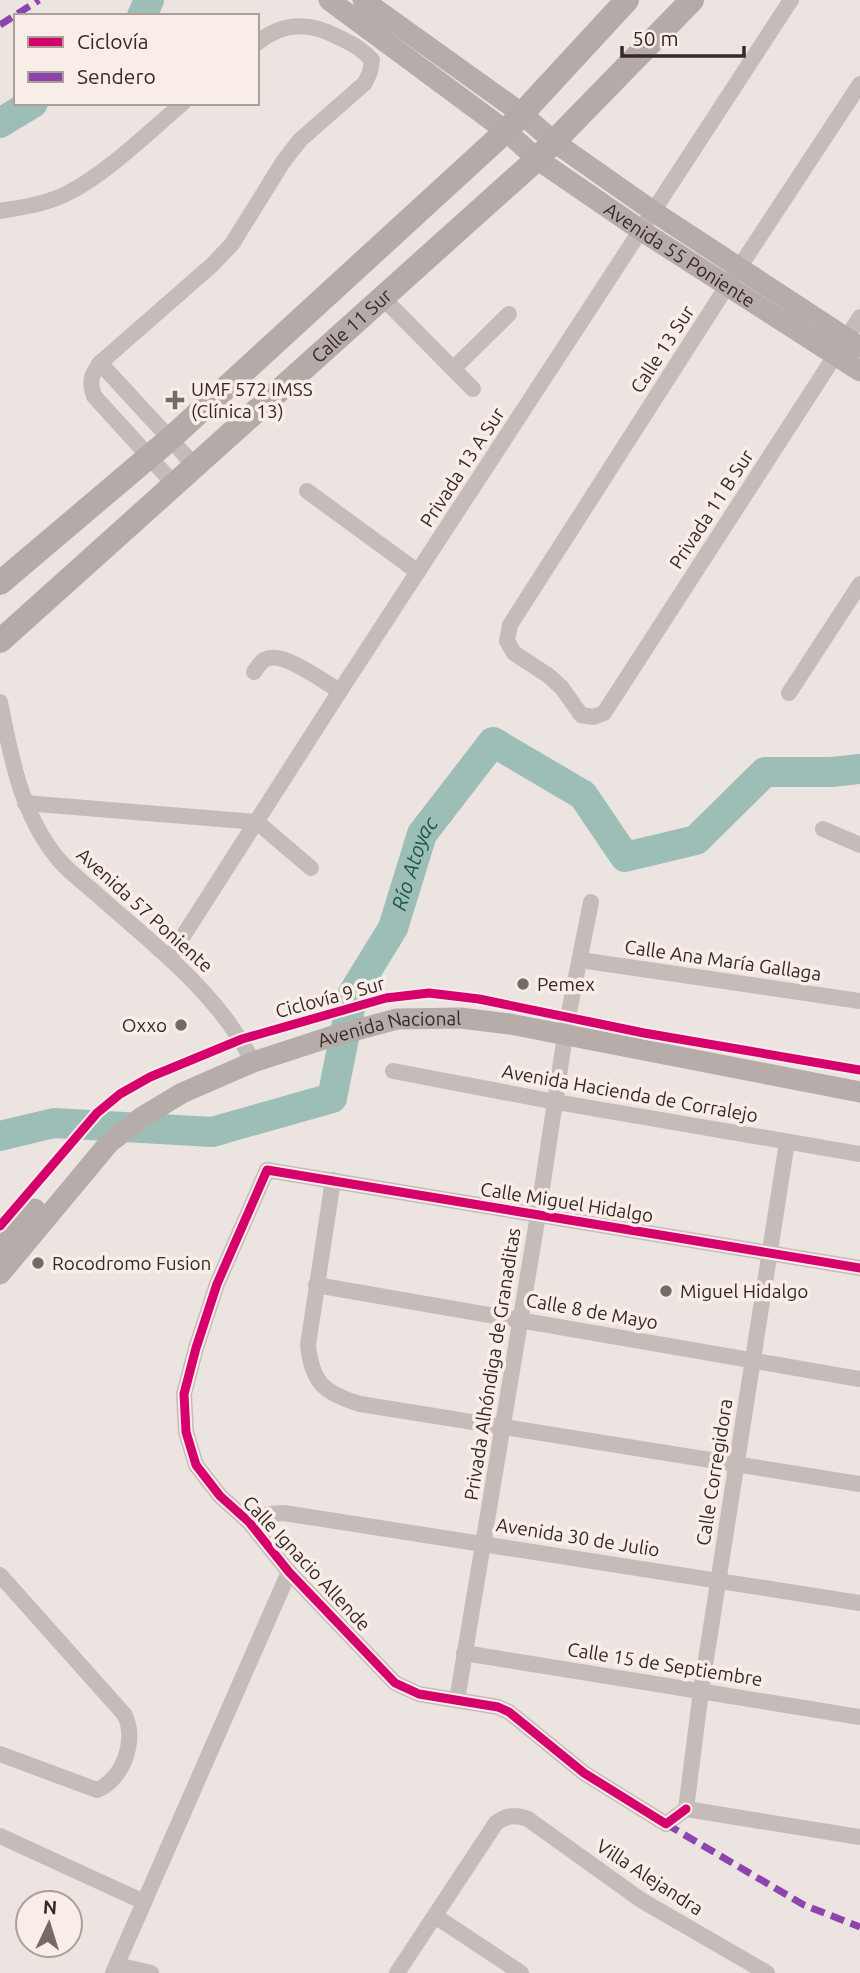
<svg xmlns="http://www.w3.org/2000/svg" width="860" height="1973" font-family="Ubuntu,sans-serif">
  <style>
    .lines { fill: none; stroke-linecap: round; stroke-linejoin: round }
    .river { stroke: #9cbeb7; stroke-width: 30 }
    .minor { stroke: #c5bcb9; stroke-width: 16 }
    .secondary { stroke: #b6aca9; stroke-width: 21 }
    .primary { stroke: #b4aaa8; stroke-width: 24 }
    .quiet { stroke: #8e44ad; stroke-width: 7; stroke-dasharray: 14 7; stroke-linecap: butt }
    .cycleway-casing { stroke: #f9ede7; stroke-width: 13 }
    .cycleway { stroke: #d6006c; stroke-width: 9 }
    .poi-dot { fill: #766a68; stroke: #f9ede7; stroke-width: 2.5 }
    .labels { text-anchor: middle; stroke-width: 7; stroke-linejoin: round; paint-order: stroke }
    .street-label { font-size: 19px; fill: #362927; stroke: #f9ede7 }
    .poi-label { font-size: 19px; fill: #362927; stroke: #f9ede7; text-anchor: start }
    .water-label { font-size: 21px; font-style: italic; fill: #1d574e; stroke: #f9ede7 }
  </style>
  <rect width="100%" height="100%" fill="#ece4e0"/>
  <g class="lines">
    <g class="river">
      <path d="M142 16 149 0"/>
      <path d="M0 123 33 103"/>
      <path id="s1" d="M0 1136 54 1123 212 1132 332 1098 353 993 393 928 422 834 493 742 583 795 625 857 696 840 765 772H832L860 769"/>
    </g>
    <g class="minor">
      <path d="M860 84 727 286 510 625 507 641 514 653 549 676 562 688 581 715 593 717 604 713 860 317"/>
      <path d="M0 211C22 207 47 204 68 193 106 174 150 131 183 103"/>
      <path d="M382 297 473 389"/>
      <path d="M100 363 195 466"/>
      <path d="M453 369 509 314"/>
      <path d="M174 484 94 396C89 382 91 375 100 363L212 265 232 244 283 162 300 140 365 83 370 72 372 60C362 49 353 44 340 38 311 22 284 21 257 43"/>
      <path d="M307 491 418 572"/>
      <path d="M254 672C259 665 262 659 270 658 287 654 324 682 340 691"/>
      <path d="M789 693 860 584"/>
      <path d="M0 702C11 757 21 815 59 860 71 874 88 886 102 899 158 948 219 995 253 1062"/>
      <path d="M25 803 257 822 311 868"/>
      <path d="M823 829 860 845"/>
      <path d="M169 958 340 691 791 0"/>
      <path d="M580 960 860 1001"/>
      <path d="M393 1071 556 1102 860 1154"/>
      <path d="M333 1180 308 1345C312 1383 324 1393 360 1404L860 1484"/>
      <path d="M316 1285 860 1379"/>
      <path d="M249 1522 269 1514 284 1513 860 1603"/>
      <path d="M0 1575 124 1714C138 1738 123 1780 97 1790L0 1754"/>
      <path d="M464 1653 860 1717"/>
      <path d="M457 1700 538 1215 567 1022 591 902"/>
      <path d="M686 1809 666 1824 584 1773 509 1712 498 1707 419 1694 395 1683 289 1572 249 1522 220 1496 196 1465 186 1432 184 1394 196 1348 217 1284 267 1170 860 1268"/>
      <path d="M686 1809 701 1691 787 1142"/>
      <path d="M686 1809 860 1837"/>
      <path d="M0 1836 144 1902"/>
      <path d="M435 1916 521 1973"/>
      <path d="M117 1965 151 1973"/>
      <path d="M113 1973 289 1572"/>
      <path d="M397 1973 496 1823C506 1815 516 1814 528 1819L641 1900 767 1973"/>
    </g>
    <g class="secondary">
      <path id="s2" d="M329 0 506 131 537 159 642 231 860 371"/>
      <path d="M363 0 521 113 553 141 654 212 860 347"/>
      <path d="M0 1250 35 1209"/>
      <path id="s3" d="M0 1274 109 1143 142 1117 182 1093 253 1062 330 1037 397 1019 460 1018 510 1024 860 1092"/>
    </g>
    <g class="primary">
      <path d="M0 583 170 439 506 131 627 0"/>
      <path id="s4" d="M0 641 537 159 692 0"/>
    </g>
    <g class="quiet">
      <path d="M0 25 39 0"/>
      <path d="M666 1824 804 1905 860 1927"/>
    </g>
    <defs>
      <g id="cycleway">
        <path d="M0 1226 97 1113 120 1094 150 1077 242 1039 386 998 429 993 479 999 644 1033 860 1070"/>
        <path d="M686 1809 666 1824 584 1773 509 1712 498 1707 419 1694 395 1683 289 1572 249 1522 220 1496 196 1465 186 1432 184 1394 196 1348 217 1284 267 1170 860 1268"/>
      </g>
    </defs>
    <use href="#cycleway" class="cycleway-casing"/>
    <use href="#cycleway" class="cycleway"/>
  </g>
  <g class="poi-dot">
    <path d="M171.5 389.5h7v7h7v7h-7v7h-7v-7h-7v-7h7z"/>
    <circle cx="523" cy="984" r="7"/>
    <circle cx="181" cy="1025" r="7"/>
    <circle cx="38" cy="1263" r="7"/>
    <circle cx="666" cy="1291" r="7"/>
  </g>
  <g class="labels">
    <g class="street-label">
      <text dy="7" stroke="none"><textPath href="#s2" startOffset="434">Avenida 55 Poniente</textPath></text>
      <text dy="7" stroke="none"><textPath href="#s4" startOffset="472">Calle 11 Sur</textPath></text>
      <text transform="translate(662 349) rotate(-57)" y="7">Calle 13 Sur</text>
      <text transform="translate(462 467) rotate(-57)" y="7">Privada 13 A Sur</text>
      <text transform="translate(711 509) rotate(-57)" y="7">Privada 11 B Sur</text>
      <text transform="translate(145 910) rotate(42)" y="7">Avenida 57 Poniente</text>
      <text transform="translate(723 960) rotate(8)" y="7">Calle Ana María Gallaga</text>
      <text transform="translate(330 997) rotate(-15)" y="7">Ciclovía 9 Sur</text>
      <text dy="7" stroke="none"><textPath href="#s3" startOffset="478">Avenida Nacional</textPath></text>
      <text transform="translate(630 1093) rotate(10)" y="7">Avenida Hacienda de Corralejo</text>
      <text transform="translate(567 1202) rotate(9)" y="7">Calle Miguel Hidalgo</text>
      <text transform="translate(592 1311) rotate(10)" y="7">Calle 8 de Mayo</text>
      <text transform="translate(492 1364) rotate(-81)" y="7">Privada Alhóndiga de Granaditas</text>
      <text transform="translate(714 1472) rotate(-81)" y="7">Calle Corregidora</text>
      <text transform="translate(578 1537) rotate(9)" y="7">Avenida 30 de Julio</text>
      <text transform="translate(307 1563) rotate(47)" y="7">Calle Ignacio Allende</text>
      <text transform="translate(665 1664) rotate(9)" y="7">Calle 15 de Septiembre</text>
      <text transform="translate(650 1877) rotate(33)" y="7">Villa Alejandra</text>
    </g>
    <g class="poi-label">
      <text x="191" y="396">UMF 572 IMSS<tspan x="191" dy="22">(Clínica 13)</tspan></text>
      <text x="537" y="991">Pemex</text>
      <text x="167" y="1032" text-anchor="end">Oxxo</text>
      <text x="52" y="1270">Rocodromo Fusion</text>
      <text x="680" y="1298">Miguel Hidalgo</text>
    </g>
    <g class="water-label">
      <text dy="7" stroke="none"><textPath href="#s1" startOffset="590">Río Atoyac</textPath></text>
    </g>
  </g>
  <rect x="14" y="14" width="245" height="91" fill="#f9ede7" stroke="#ab9f9a" stroke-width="2"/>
  <rect x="28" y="37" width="35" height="10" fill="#d6006c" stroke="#ab9f9a" stroke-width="2"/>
  <text x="77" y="49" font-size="21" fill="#362927">Ciclovía</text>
  <rect x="28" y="72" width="35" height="10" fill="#8e44ad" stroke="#ab9f9a" stroke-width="2"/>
  <text x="77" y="84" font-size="21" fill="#362927">Sendero</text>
  <g transform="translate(49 1924) rotate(4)"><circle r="33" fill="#f9ede7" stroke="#ab9f9a" stroke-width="2"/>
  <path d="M0-5L12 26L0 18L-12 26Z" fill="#766a68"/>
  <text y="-10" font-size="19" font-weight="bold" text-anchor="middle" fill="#362927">N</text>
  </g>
  <path d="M622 46v10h122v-10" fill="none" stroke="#362927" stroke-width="3.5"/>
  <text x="632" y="46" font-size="21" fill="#362927" stroke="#f9ede7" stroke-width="5" paint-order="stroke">50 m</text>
</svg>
